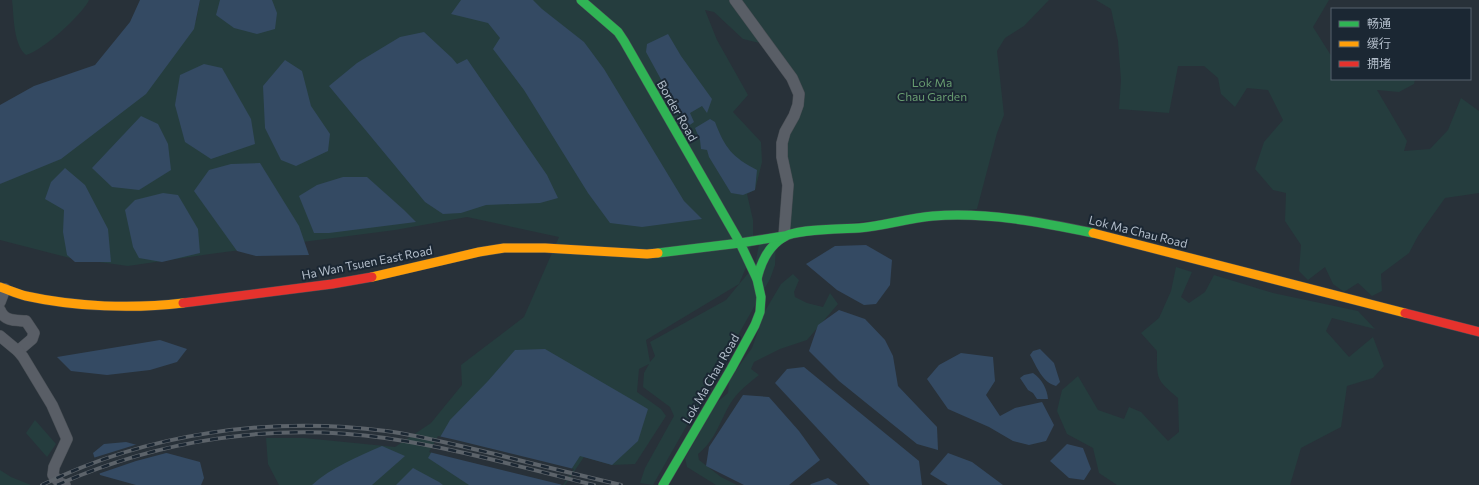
<svg xmlns="http://www.w3.org/2000/svg" width="1479" height="485" font-family="Commissioner,'Noto Sans SC',sans-serif">
  <style>
    .green { fill: #253d3e }
    .water { fill: #344a63 }
    .pier { fill: #283139 }
    .lines { fill: none; stroke-linecap: round; stroke-linejoin: round }
    .street-casing { stroke: #474d53; stroke-width: 12 }
    .fast-casing { stroke: #474d53; stroke-width: 10 }
    .slow-casing { stroke: #474d53; stroke-width: 10 }
    .jam-casing { stroke: #474d53; stroke-width: 10 }
    .street { stroke: #595e66; stroke-width: 11 }
    .fast { stroke: #30b455; stroke-width: 9 }
    .slow { stroke: #ff9f0a; stroke-width: 9 }
    .jam { stroke: #e5322d; stroke-width: 9 }
    .rail-casing { stroke: #5c636a; stroke-width: 4 }
    .rail { stroke: #1b2733; stroke-width: 2.5; stroke-dasharray: 8; stroke-linecap: butt }
    .labels { text-anchor: middle; stroke-width: 4; stroke-linejoin: round; paint-order: stroke }
    .park-label { font-size: 12px; fill: #689c70; stroke: #1b2733 }
    .street-label { font-size: 12px; fill: #b2bdca; stroke: #1b2733 }
  </style>
  <rect width="100%" height="100%" fill="#283139"/>
  <g class="green">
    <path d="M12 0H89C83 14 41 52 26 55 13 44 14 16 12 0Z"/>
    <path d="M200 0H1049L1024 26 1005 38 997 51 1004 115 997 133 977 209 787 230 792 180 785 143 802 94 768 45 743 39 714 12 705 10 717 40 748 95 733 112 761 142 762 162 755 190 747 194 753 220V236L747 265 739 284 646 340 650 362 655 356 650 342 726 300 755 265 760 239 776 242 775 265 770 279 653 485 640 483 645 468 674 416 670 407 643 387 644 373 649 364 639 369 637 392 661 409 666 416 635 464 612 465 584 457 565 485H279L268 464 266 438H304L395 447 431 423 462 385 461 365 524 317 559 237 467 217 395 230 210 254 128 266 70 258 0 240V184L196 21Z"/>
    <path d="M1096 0H1329L1313 27 1332 57V79H1415L1414 84 1399 92 1377 90 1407 141 1404 151 1430 149 1448 130 1461 98 1479 111V193L1445 198 1418 236 1409 253 1381 274 1382 291 1372 296 1358 283 1344 292 1333 284 1325 267 1308 280 1299 271 1301 245 1285 221 1286 193 1273 190 1255 169 1264 142 1283 120 1268 90 1247 88 1235 107 1221 94 1218 78 1204 66H1178L1169 113 1119 109 1121 80 1118 41 1111 9Z"/>
    <path d="M1176 267 1192 272 1181 297 1189 303 1205 292 1214 275 1273 293 1358 311 1375 329 1332 318 1326 331 1349 357 1373 337 1384 366 1373 378 1347 386 1341 427 1301 448 1290 485H1117L1099 473 1093 448 1067 434 1057 411 1062 390 1078 376 1098 410 1124 419 1129 407 1141 412 1168 441 1179 432 1178 398C1156 379 1157 380 1157 351L1141 333 1159 318 1171 291Z"/>
    <path d="M793 274 799 280 794 292 795 297 807 303 823 307 830 293 838 304 807 340 780 349 754 362 751 369 759 375C748 384 738 391 730 404 720 421 715 441 698 454L699 460 721 477 737 485H716L687 467 685 458 716 403 728 393 729 380 752 348 765 311 781 284Z"/>
    <path d="M35 420 56 444 47 457 26 433Z"/>
    <path d="M0 470 11 477 31 485H0Z"/>
  </g>
  <g class="water">
    <path d="M140 0H200L194 29 146 94 61 159 0 184V105L34 86 95 65 130 22Z"/>
    <path d="M220 0H272L277 13 275 29 257 34 234 28 216 15Z"/>
    <path d="M461 0H533L542 9 584 42 604 69 684 201 702 219 642 227 610 223 588 193 524 90 493 49 500 38 488 23 451 14Z"/>
    <path d="M424 32 452 58 457 64 467 59 547 175 558 198 540 203 486 205 461 213 443 214 425 202 329 86 357 63 400 37Z"/>
    <path d="M668 34 681 56 712 99 707 113 702 106 690 113 694 122 687 127 646 52 647 44Z"/>
    <path d="M285 60 302 71 311 106 330 134 328 151 296 166 281 160 265 128 263 86Z"/>
    <path d="M204 64 222 68 251 119 255 144 211 159 185 142 175 105 180 75Z"/>
    <path d="M141 116 158 124 168 144 171 170 139 190 112 187 92 168Z"/>
    <path d="M710 119 715 122C725 148 732 157 757 170L755 190 743 195 731 193 709 157 707 150 701 149 700 140 695 128Z"/>
    <path d="M260 163 299 226 309 255 256 256 237 251 194 191 209 170 231 164Z"/>
    <path d="M65 168 85 185 108 229 111 262H75L67 255 63 232 64 210 45 199 51 182Z"/>
    <path d="M343 177H367L404 210 416 222 329 233H314L299 196 317 185Z"/>
    <path d="M163 193 178 195 198 229 200 253 162 262 139 258 133 247 125 210 135 200Z"/>
    <path d="M866 245 892 260 890 285 876 304 864 305 837 290 806 264 835 246Z"/>
    <path d="M839 310 865 319 885 340 893 356 898 386 937 427 938 450 917 444 839 381 809 351 818 325Z"/>
    <path d="M160 340 187 349 177 362 150 370 107 375 71 371 57 357Z"/>
    <path d="M545 349 648 409 638 441 612 465 580 456 561 485H469L428 458 450 420 488 381 515 350Z"/>
    <path d="M1040 349 1054 363 1060 382 1056 386C1042 382 1037 367 1030 355L1033 351Z"/>
    <path d="M961 353 993 357 995 381 986 395 1000 416 1015 408 1042 402 1054 425 1046 441 1029 445 1013 441 989 427 948 409 927 379 939 365Z"/>
    <path d="M804 367 919 461 922 485H870L775 383 787 369Z"/>
    <path d="M1033 373C1042 379 1047 389 1048 399H1037L1033 393 1028 390 1020 378 1024 375Z"/>
    <path d="M743 395 769 397 799 431 820 460 789 485H744L706 466 709 447Z"/>
    <path d="M126 442 200 462 204 478 201 485H136L100 475 93 453 104 444Z"/>
    <path d="M1067 444 1083 448 1091 469 1084 480 1069 478 1050 461Z"/>
    <path d="M382 446 405 456 372 485H312C332 467 357 457 382 446Z"/>
    <path d="M948 453 972 462 1003 485H948L930 474Z"/>
    <path d="M413 468 439 482 443 485H396Z"/>
    <path d="M828 478 838 485H810L811 484Z"/>
  </g>
  <g class="pier">
    <path d="M438 436 456 440 574 469 563 485 429 452Z"/>
    <path d="M138 444 170 452 136 461 98 474 93 458Z"/>
  </g>
  <g class="lines">
    <defs>
      <g id="street">
        <path d="M735 0 792 78 799 94 798 105 794 116 785 132 782 143V157L788 185 784 236"/>
        <path d="M0 302 5 289"/>
        <path d="M0 310C5 322 16 320 26 321L34 333 32 339 18 351"/>
        <path d="M0 336 18 351 23 357 52 405 67 439 54 467 53 475 60 483 65 485"/>
      </g>
      <g id="fast">
        <path d="M581 0 618 32 624 41 740 243 658 253"/>
        <path d="M757 279C761 262 768 246 784 237 796 229 842 229 859 228 884 226 908 218 933 216 987 212 1041 222 1093 233"/>
        <path d="M663 485 731 369 755 325 760 312 761 297 757 279 740 243 784 236"/>
      </g>
      <g id="slow">
        <path d="M1093 233 1405 313"/>
        <path d="M372 277 479 252 504 248H545L647 254 658 253"/>
        <path d="M0 287C9 290 17 294 26 296 76 307 133 309 183 303"/>
      </g>
      <g id="jam">
        <path d="M183 303 332 284 372 277"/>
        <path d="M1405 313 1479 332"/>
      </g>
    </defs>
    <use href="#street" class="street-casing"/>
    <use href="#fast" class="fast-casing"/>
    <use href="#slow" class="slow-casing"/>
    <use href="#jam" class="jam-casing"/>
    <use href="#street" class="street"/>
    <use href="#fast" class="fast"/>
    <use href="#slow" class="slow"/>
    <use href="#jam" class="jam"/>
    <defs>
      <g id="rail">
        <path d="M42 485C148 433 269 416 386 431 423 436 459 446 495 454 537 465 579 475 621 485"/>
        <path d="M57 485C159 440 273 422 385 438 455 448 524 468 594 485"/>
      </g>
    </defs>
    <use href="#rail" class="rail-casing"/>
    <use href="#rail" class="rail"/>
  </g>
  <g class="labels">
    <g class="park-label">
      <text x="932" y="87">Lok Ma<tspan x="932" dy="14">Chau Garden</tspan></text>
    </g>
    <g class="street-label">
      <text transform="translate(677 111) rotate(60)" y="4">Border Road</text>
      <text transform="translate(1138 232) rotate(14)" y="4">Lok Ma Chau Road</text>
      <text transform="translate(367 263) rotate(-11)" y="4">Ha Wan Tsuen East Road</text>
      <text transform="translate(711 379) rotate(-60)" y="4">Lok Ma Chau Road</text>
    </g>
  </g>
  <rect x="1331" y="8" width="140" height="72" fill="#1b2733" stroke="#57636f"/>
  <rect x="1339" y="21" width="20" height="6" fill="#30b455" stroke="#57636f"/>
  <text x="1367" y="28" font-size="12" fill="#b2bdca">畅通</text>
  <rect x="1339" y="41" width="20" height="6" fill="#ff9f0a" stroke="#57636f"/>
  <text x="1367" y="48" font-size="12" fill="#b2bdca">缓行</text>
  <rect x="1339" y="61" width="20" height="6" fill="#e5322d" stroke="#57636f"/>
  <text x="1367" y="68" font-size="12" fill="#b2bdca">拥堵</text>
</svg>
